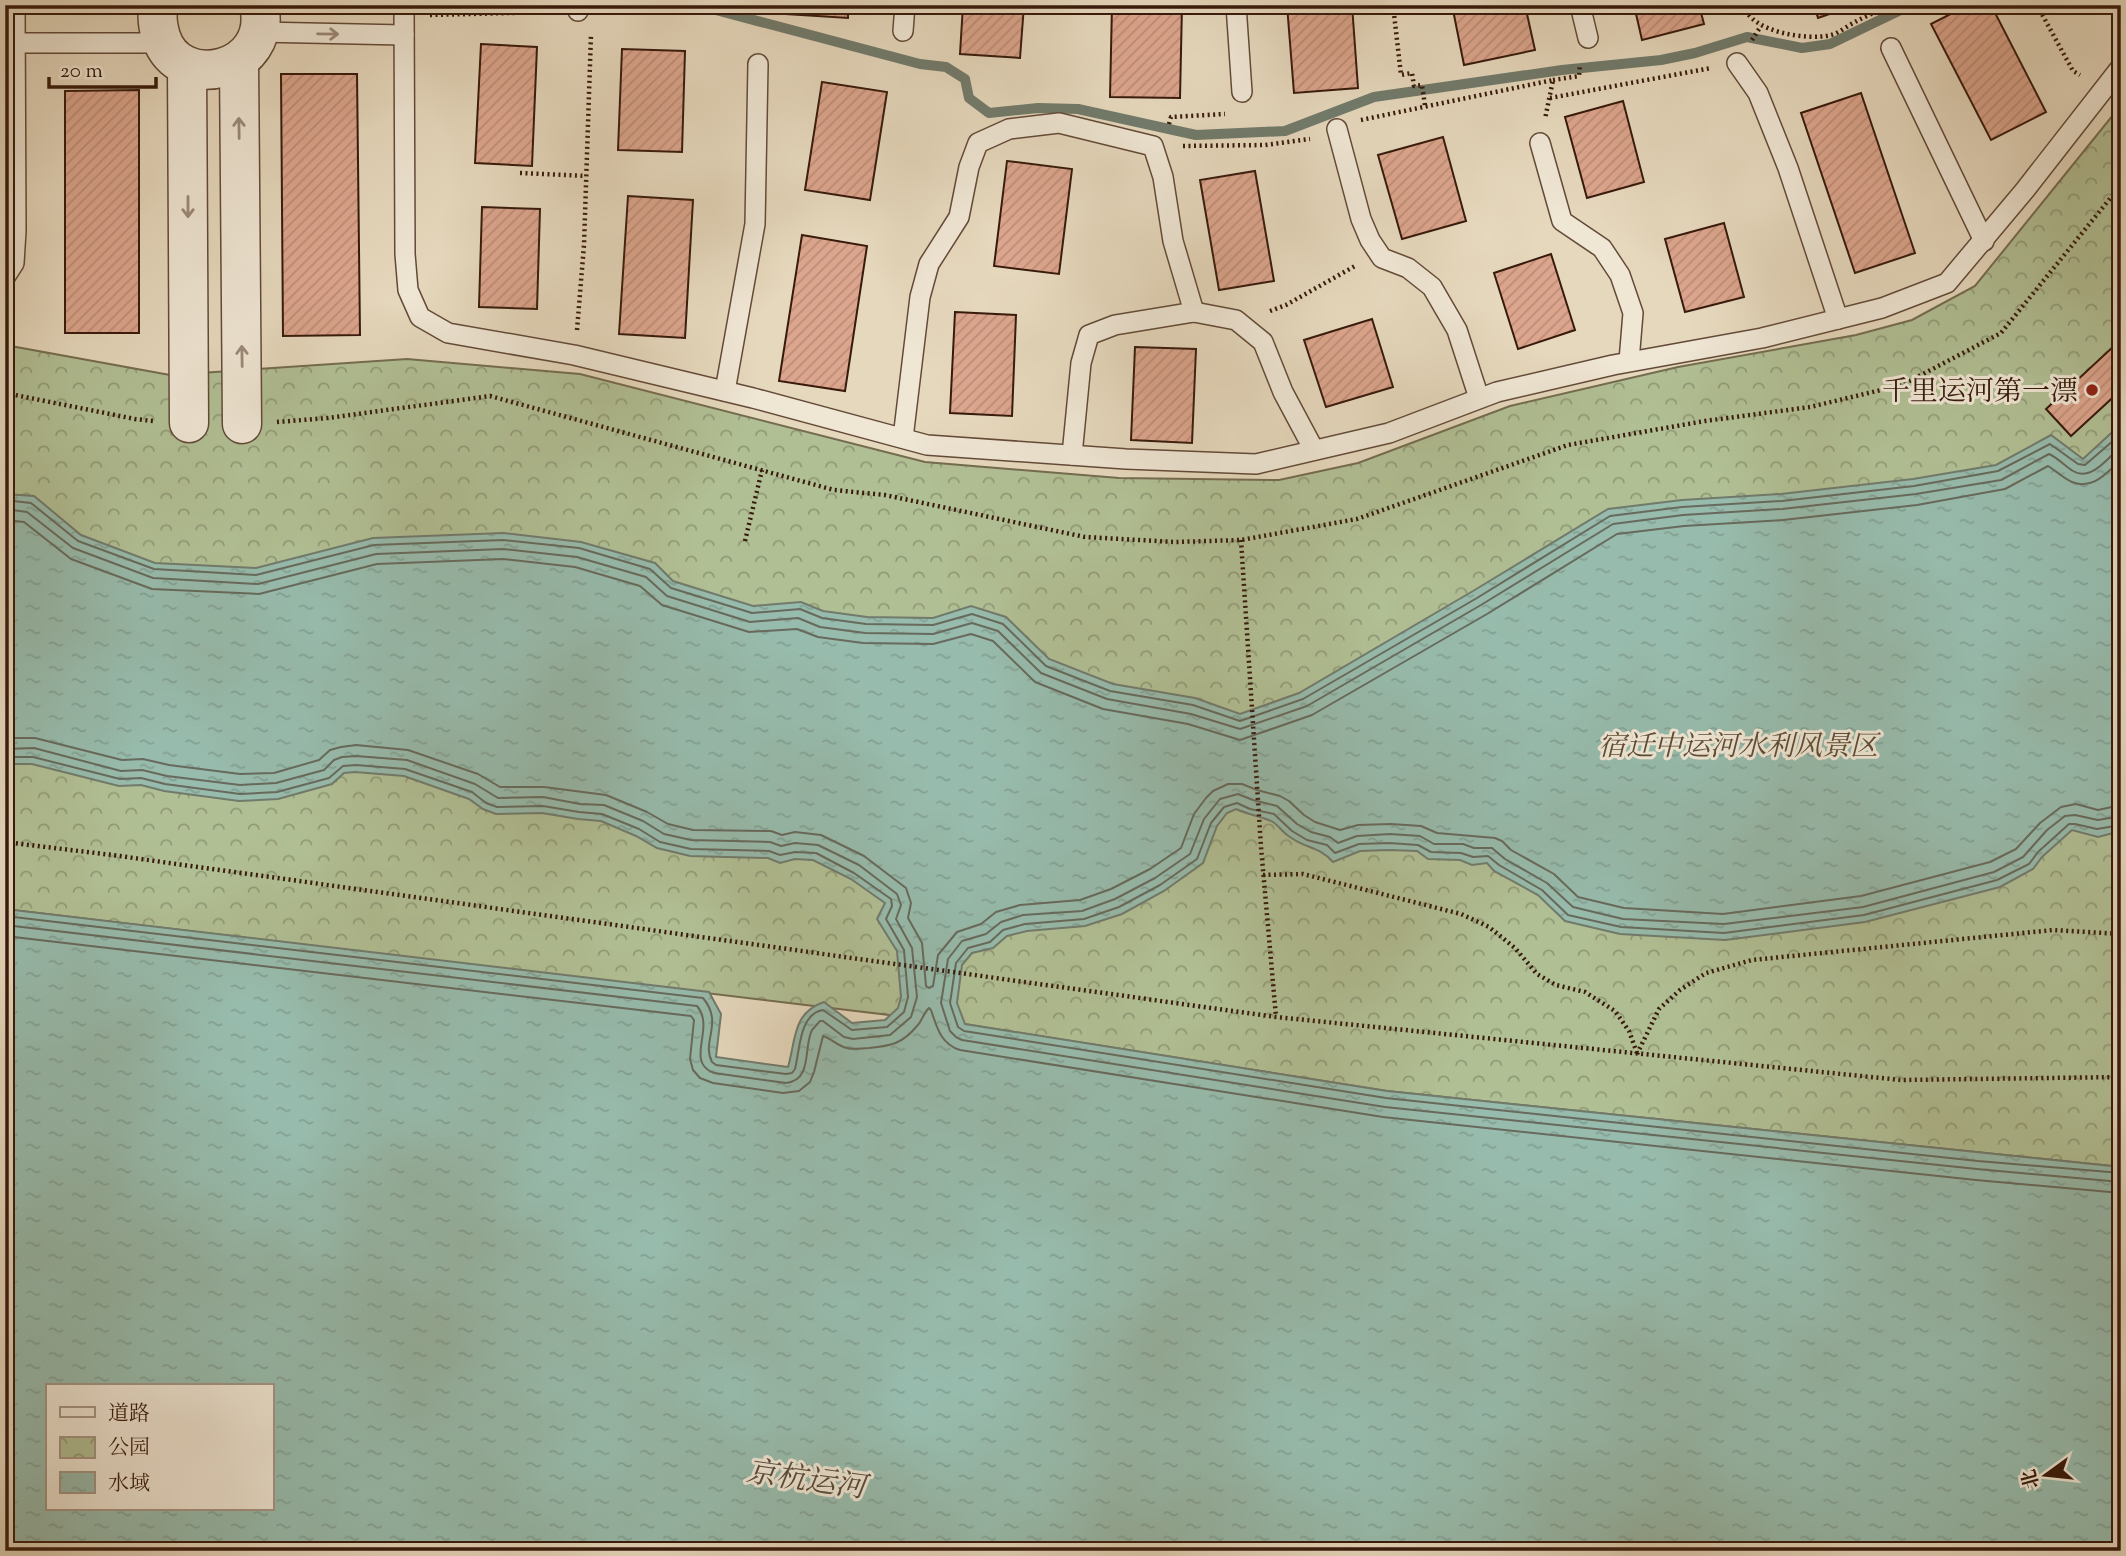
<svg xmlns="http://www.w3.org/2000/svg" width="2126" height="1556" font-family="'Sorts Mill Goudy','Noto Serif SC',serif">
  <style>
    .park { fill: url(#park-crowns); stroke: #746c50; stroke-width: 2 }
    .water { fill: url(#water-ripples); stroke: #717b6c; stroke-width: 2; fill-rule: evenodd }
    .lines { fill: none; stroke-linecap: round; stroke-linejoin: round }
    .shore { stroke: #676a5c; stroke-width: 2 }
    .stream { stroke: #717b6c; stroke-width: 10 }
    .building { fill: url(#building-hatch); stroke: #371a0c; stroke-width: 2 }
    .service-casing { stroke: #634a38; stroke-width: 22 }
    .minor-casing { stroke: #634a38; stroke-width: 41 }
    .path { stroke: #371a0c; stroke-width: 4.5; stroke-dasharray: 2 3.5; stroke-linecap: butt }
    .service { stroke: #efe6d4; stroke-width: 19 }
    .minor { stroke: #efe6d4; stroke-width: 38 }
    .oneway { stroke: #9c8a7a }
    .poi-dot { fill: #8f2418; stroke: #efe6d4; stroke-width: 2.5 }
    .labels { text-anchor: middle; stroke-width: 6; stroke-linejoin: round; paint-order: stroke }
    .poi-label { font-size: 28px; fill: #371a0c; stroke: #efe6d4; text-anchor: end }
    .park-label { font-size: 28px; font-style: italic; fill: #5c4c35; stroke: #efe6d4 }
    .water-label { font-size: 30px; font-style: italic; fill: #544a3c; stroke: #efe6d4 }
  </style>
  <defs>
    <pattern id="park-crowns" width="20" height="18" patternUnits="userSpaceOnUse" patternTransform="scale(1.75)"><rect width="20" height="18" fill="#b1bf94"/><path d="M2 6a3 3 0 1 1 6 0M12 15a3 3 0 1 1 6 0" fill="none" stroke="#919a77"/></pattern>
    <pattern id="water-ripples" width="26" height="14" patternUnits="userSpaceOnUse" patternTransform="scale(1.75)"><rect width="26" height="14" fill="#97bbac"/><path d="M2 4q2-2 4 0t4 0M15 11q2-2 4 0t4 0" fill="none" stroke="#83a093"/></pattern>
    <pattern id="building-hatch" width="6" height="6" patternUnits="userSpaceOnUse" patternTransform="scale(1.75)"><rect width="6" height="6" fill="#dca58d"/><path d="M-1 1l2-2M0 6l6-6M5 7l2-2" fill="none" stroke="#bd8d78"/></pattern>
  </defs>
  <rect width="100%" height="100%" fill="#e6d8bd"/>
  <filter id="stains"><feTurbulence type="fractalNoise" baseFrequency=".00286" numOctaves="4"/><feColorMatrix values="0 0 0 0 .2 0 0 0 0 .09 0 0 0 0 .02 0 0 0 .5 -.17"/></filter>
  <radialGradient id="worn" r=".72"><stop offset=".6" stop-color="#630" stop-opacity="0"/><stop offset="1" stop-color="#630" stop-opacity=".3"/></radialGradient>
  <path class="park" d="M2121 105V1167L1387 1091 964 1024 5 909V345L170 375 407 359 580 374 925 462 1119 478 1279 480 1358 463 1510 406 1678 367 1856 335 1912 320 1975 286Z"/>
  <path class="water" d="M2121 424V831L2098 837 2072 830 2042 857 2033 869 2000 887 1865 922 1725 940 1620 934 1565 921 1538 895 1494 871 1487 863 1472 865 1460 860 1428 859 1417 851 1389 850 1360 851 1333 862C1319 846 1306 849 1290 837 1283 833 1279 826 1273 822 1267 818 1246 814 1236 809L1227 813 1217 826 1203 863 1164 891 1122 914 1085 926 1027 931 1007 936 993 948 972 953 962 965 957 1003 965 1024 1387 1091 2121 1167V1551H5V909L709 992 721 1014 716 1057 788 1067C796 1040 792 1013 824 1002L852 1023 885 1020 898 1008 901 997 897 951 877 919 885 903 851 879 813 860 795 859 780 863 768 858 690 856 657 848 636 836 601 821 578 819 542 813 496 814 483 809 469 799 404 776 355 772 344 773 332 784 278 799 239 801 164 791 141 785 119 786 32 764H5V494L34 496 81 535 155 563 256 568 373 538 503 533 581 542 655 563 673 581 753 606 801 602 823 611 867 617 933 618 971 606 1006 617 1049 659 1113 684 1195 698 1240 714 1299 693 1473 591 1608 509 1682 500 1781 494 1913 479 1996 465 2051 435 2083 459ZM47 1386H271V1509H47Z"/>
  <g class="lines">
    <g class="shore">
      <path d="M5 500 31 503 78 541 154 569 256 575 374 545 503 540 579 548 650 569 671 588 752 613 800 609 822 618 866 624 933 625 972 614 1003 624 1046 666 1110 691 1193 705 1240 721 1303 699 1477 598 1610 516 1682 507 1782 501 1914 486 1998 471 2050 444 2078 464 2085 465 2121 434"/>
      <path d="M5 509 27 512 73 548 153 578 258 584 376 554 503 549 577 557 646 577 667 596 750 622 798 618 820 627 865 633 933 634 972 623 998 631 1041 673 1107 699 1191 714 1240 729 1307 706 1481 605 1613 524 1683 515 1782 509 1916 494 2001 480 2049 454C2058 458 2065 466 2073 471 2091 482 2109 457 2121 446"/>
      <path d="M5 520 24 522 71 559 152 589 259 594 377 564 503 559 575 567 640 586 662 605 749 632 797 629 818 637 863 643 933 644 971 634 993 641 1035 682 1103 709 1188 724 1240 740 1312 715 1487 614 1617 534 1684 526 1783 520 1917 505 2005 489 2048 466C2056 471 2063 478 2072 482 2093 491 2107 472 2121 460"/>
      <path d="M5 738H35L122 760 143 759 169 765 240 774 274 773 319 760 330 750 341 747 356 745 408 750 478 774 500 787H544L606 795 647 812 668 824 693 830 771 831 782 835 795 832 821 835 864 856 906 888 911 903 908 918 922 943 926 986 929 988 933 986 938 955 957 932 981 924 996 912 1020 905 1080 900 1111 889 1150 869 1181 848 1194 814 1206 798 1213 791 1228 784H1242L1257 790 1280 796 1289 801 1304 815 1315 822 1340 830 1358 825 1391 824 1421 826 1437 833 1495 838 1502 841 1511 850 1554 874 1578 897 1624 908 1723 914 1861 896 1990 862 2016 849 2040 823 2061 807 2076 804 2098 810 2121 805"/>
      <path d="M5 749 34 748 121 771 142 770 167 776 240 785 276 783 324 770 334 760 342 757 356 756 407 760 475 784 498 798 543 797 580 804 604 805 643 821 664 834 691 840 770 842 781 846 795 843 818 845 859 865 897 894 901 905 896 919 912 948 917 997 911 1017 890 1035 853 1039 844 1037 823 1021H820C819 1022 813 1029 812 1030 803 1048 813 1080 786 1083L714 1073C684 1062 716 1028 697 1006L5 925"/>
      <path d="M5 757H33L120 779 141 778 165 784 240 794 277 792 329 778 343 766 356 765 405 769 472 792 486 803 497 807 543 806 579 812 602 814 639 829 660 842 691 849 769 851 780 855 795 852 816 853 854 873 891 899 892 906 886 919 904 950 908 997 904 1012 887 1027 852 1030 823 1010C799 1014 800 1050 795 1069L792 1073 786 1074 716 1065 712 1062C701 1041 724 1023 703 998L5 916"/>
      <path d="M2121 816 2098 820 2075 815 2065 816 2047 830 2023 857 1994 872 1863 907 1724 924 1623 919 1573 907 1547 883 1505 859 1492 848H1474L1463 844H1434L1420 836 1390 834 1357 836 1338 843 1330 837 1311 832 1297 824 1277 806 1253 800 1238 794 1220 799 1204 819 1190 854 1155 878 1115 899 1082 911 1023 915 1001 922 986 934 962 941 948 959 941 1003 950 1031 956 1037 962 1040 1385 1107 1977 1169 2121 1182"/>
      <path d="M2121 825 2097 829 2075 824H2069L2038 852 2029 864 1997 880 1864 915 1724 933 1621 927 1568 915 1542 890 1499 865 1488 856 1473 857 1461 853 1431 852 1418 845 1389 843 1359 844 1335 853 1327 845 1307 840 1292 831 1274 814 1250 809 1237 803 1224 807 1211 823 1197 859 1160 885 1119 907 1084 919 1025 924 1003 930 990 942 968 948 956 963 950 1003 958 1027 964 1031 1386 1098 1978 1161 2121 1173"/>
      <path d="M5 936 691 1016 694 1020 690 1059 693 1070 700 1078 713 1083 783 1093 799 1091 810 1082 814 1072 823 1036C831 1038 837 1046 847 1048 854 1050 862 1048 869 1048 891 1046 902 1044 917 1026 923 1020 923 1013 929 1008L931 1010C937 1028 941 1044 960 1050L1383 1117 1976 1180 2121 1193"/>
    </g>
    <path class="stream" d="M697 5 920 64 946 67 965 79 969 98 989 113 1038 108 1078 109 1196 135 1285 131 1374 97 1562 70 1661 60 1695 53 1747 37 1802 48 1830 44 1911 5"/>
  </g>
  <g class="building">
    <path d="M787 5H848V18L786 14Z"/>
    <path d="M963 5H1024L1020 58 960 54Z"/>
    <path d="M1112 5H1182L1180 98 1110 97Z"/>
    <path d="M1287 5H1352L1358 88 1294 93Z"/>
    <path d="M1452 5H1525L1535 50 1464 65Z"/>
    <path d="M1634 5H1699L1704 24 1642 40Z"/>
    <path d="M1814 5H1856L1818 18Z"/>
    <path d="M1968 5H1991L2046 112 1991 140 1931 24Z"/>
    <path d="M481 44 537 47 532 166 475 163Z"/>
    <path d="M622 49 685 51 682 152 618 150Z"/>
    <path d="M281 74H357L360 335 283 336Z"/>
    <path d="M822 82 887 92 870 200 805 190Z"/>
    <path d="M139 90V333H65V91Z"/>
    <path d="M1861 93 1915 253 1855 273 1801 113Z"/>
    <path d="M1623 101 1644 182 1587 198 1565 117Z"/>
    <path d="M1443 137 1466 221 1402 239 1378 155Z"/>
    <path d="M1007 161 1072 169 1059 274 994 266Z"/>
    <path d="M1255 171 1274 281 1219 290 1200 180Z"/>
    <path d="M628 196 693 200 685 338 619 334Z"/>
    <path d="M482 207 540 209 537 309 479 307Z"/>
    <path d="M1724 223 1744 297 1685 312 1665 239Z"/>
    <path d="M802 235 867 246 845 391 779 381Z"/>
    <path d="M1551 254 1575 330 1518 349 1494 273Z"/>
    <path d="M955 312 1016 315 1012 416 950 413Z"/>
    <path d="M1372 319 1393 387 1326 407 1304 340Z"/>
    <path d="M2115 345 2121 352V390L2071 436 2046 409Z"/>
    <path d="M1135 347 1196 349 1192 443 1131 440Z"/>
  </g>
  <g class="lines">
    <defs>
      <g id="service">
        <path d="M404 5 405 254 408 290 420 317 448 333 574 355 753 398 927 445 1126 459 1256 464 1389 433 1497 392 1613 365 1762 338 1882 308 1947 283 2025 190 2121 67"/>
        <path d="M1236 5 1242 92"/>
        <path d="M1580 5 1588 38"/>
        <path d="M578 11V5"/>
        <path d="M903 31 905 5"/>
        <path d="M259 32 404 35"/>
        <path d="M16 43H163"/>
        <path d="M1891 48 1984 241"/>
        <path d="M1737 63 1758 93 1788 168 1838 319"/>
        <path d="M1337 129 1361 219 1370 240 1382 258 1408 268 1432 287 1457 330 1479 398"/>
        <path d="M1540 143 1562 221 1602 248 1620 275 1633 313 1629 361"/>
        <path d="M5 277 14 263 16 231 15 5"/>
        <path d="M725 391 755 224 758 64"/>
        <path d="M903 438 920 297 929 264 959 217 969 167 978 143 1009 129 1059 123 1153 146 1163 177 1173 241 1194 312"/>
        <path d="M1072 455 1081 363 1089 335 1115 325 1194 312 1236 320 1263 342 1283 392 1314 450"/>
      </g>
      <g id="minor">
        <path d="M159 5C156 16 158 27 161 37 179 94 274 72 259 5"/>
        <path d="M239 61 242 424"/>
        <path d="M187 66 189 423"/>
      </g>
    </defs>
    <use href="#service" class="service-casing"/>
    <use href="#minor" class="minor-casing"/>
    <g class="path">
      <path d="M1393 5 1401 75 1412 73 1414 86 1422 85 1425 106"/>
      <path d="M1744 5C1749 32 1808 41 1831 35 1839 33 1847 26 1855 22 1866 16 1878 11 1890 5"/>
      <path d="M2037 5 2073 71 2080 75"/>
      <path d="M430 15 551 12"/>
      <path d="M1752 40 1761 26"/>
      <path d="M1553 80 1579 76 1580 64"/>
      <path d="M1550 98 1711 68"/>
      <path d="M1361 120 1553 80 1545 119"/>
      <path d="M1169 124 1171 117 1225 114"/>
      <path d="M1183 146 1265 145 1310 139"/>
      <path d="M520 173 586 176"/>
      <path d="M1270 311 1286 305 1355 266"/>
      <path d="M577 330 584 245 591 34"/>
      <path d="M5 393 135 419 153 421"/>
      <path d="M277 422 328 418 490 396 834 490 885 495 1085 537 1175 542 1241 540 1357 519 1568 445 1705 421 1810 407 1902 385 2001 333 2121 185"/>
      <path d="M1241 540 1261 847 1276 1017"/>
      <path d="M745 541 762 470"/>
      <path d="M5 842 112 855 1276 1017 1901 1080 2121 1077"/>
      <path d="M1263 875 1303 874 1461 914 1489 927 1515 948 1537 974 1556 985 1585 992 1615 1011 1629 1031 1637 1053"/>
      <path d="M1637 1054 1659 1009 1680 990 1706 973 1752 960 2053 930 2121 934"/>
    </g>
    <use href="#service" class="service"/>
    <use href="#minor" class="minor"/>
  </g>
  <defs><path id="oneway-shaft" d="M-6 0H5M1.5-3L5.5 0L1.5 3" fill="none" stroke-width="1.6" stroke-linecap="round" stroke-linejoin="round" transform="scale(1.75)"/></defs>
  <g class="oneway">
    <use href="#oneway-shaft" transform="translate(328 34) rotate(1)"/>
    <use href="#oneway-shaft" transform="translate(239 128) rotate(-91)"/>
    <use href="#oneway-shaft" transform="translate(188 207) rotate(90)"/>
    <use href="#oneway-shaft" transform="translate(242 356) rotate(-91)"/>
  </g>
  <circle class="poi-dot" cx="2092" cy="390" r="7"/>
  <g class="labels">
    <g class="poi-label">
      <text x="2078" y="400">千里运河第一漂</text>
    </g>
    <g class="park-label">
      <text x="1738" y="755">宿迁中运河水利风景区</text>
    </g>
    <g class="water-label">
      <text transform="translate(806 1479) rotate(8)" y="10">京杭运河</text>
    </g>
  </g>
  <rect width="2126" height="1556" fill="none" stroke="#e6d8bd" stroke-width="28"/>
  <rect x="7" y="7" width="2112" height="1542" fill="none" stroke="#371a0c" stroke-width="3.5"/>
  <rect x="14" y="14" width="2098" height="1528" fill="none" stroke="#371a0c" stroke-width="2"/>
  <rect x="46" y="1384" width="228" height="126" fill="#efe6d4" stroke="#a59484" stroke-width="2"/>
  <rect x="60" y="1407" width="35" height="10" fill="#efe6d4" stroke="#a59484" stroke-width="2"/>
  <text x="108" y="1420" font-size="21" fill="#371a0c">道路</text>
  <rect x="60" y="1437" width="35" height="21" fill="url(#park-crowns)" stroke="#a59484" stroke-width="2"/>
  <text x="108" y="1454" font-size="21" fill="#371a0c">公园</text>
  <rect x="60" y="1472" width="35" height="21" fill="url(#water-ripples)" stroke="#a59484" stroke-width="2"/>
  <text x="108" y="1490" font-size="21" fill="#371a0c">水域</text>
  <g transform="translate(2046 1475) rotate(255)" stroke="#efe6d4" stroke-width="5" paint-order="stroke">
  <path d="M0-5L12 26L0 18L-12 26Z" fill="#371a0c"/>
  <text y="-10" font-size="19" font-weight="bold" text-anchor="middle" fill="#371a0c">北</text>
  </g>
  <path d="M49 77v10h107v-10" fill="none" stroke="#371a0c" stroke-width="3.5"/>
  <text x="60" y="77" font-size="21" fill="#371a0c" stroke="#efe6d4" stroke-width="5" paint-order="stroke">20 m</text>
  <rect width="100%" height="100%" filter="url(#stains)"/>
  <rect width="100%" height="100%" fill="url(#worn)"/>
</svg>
